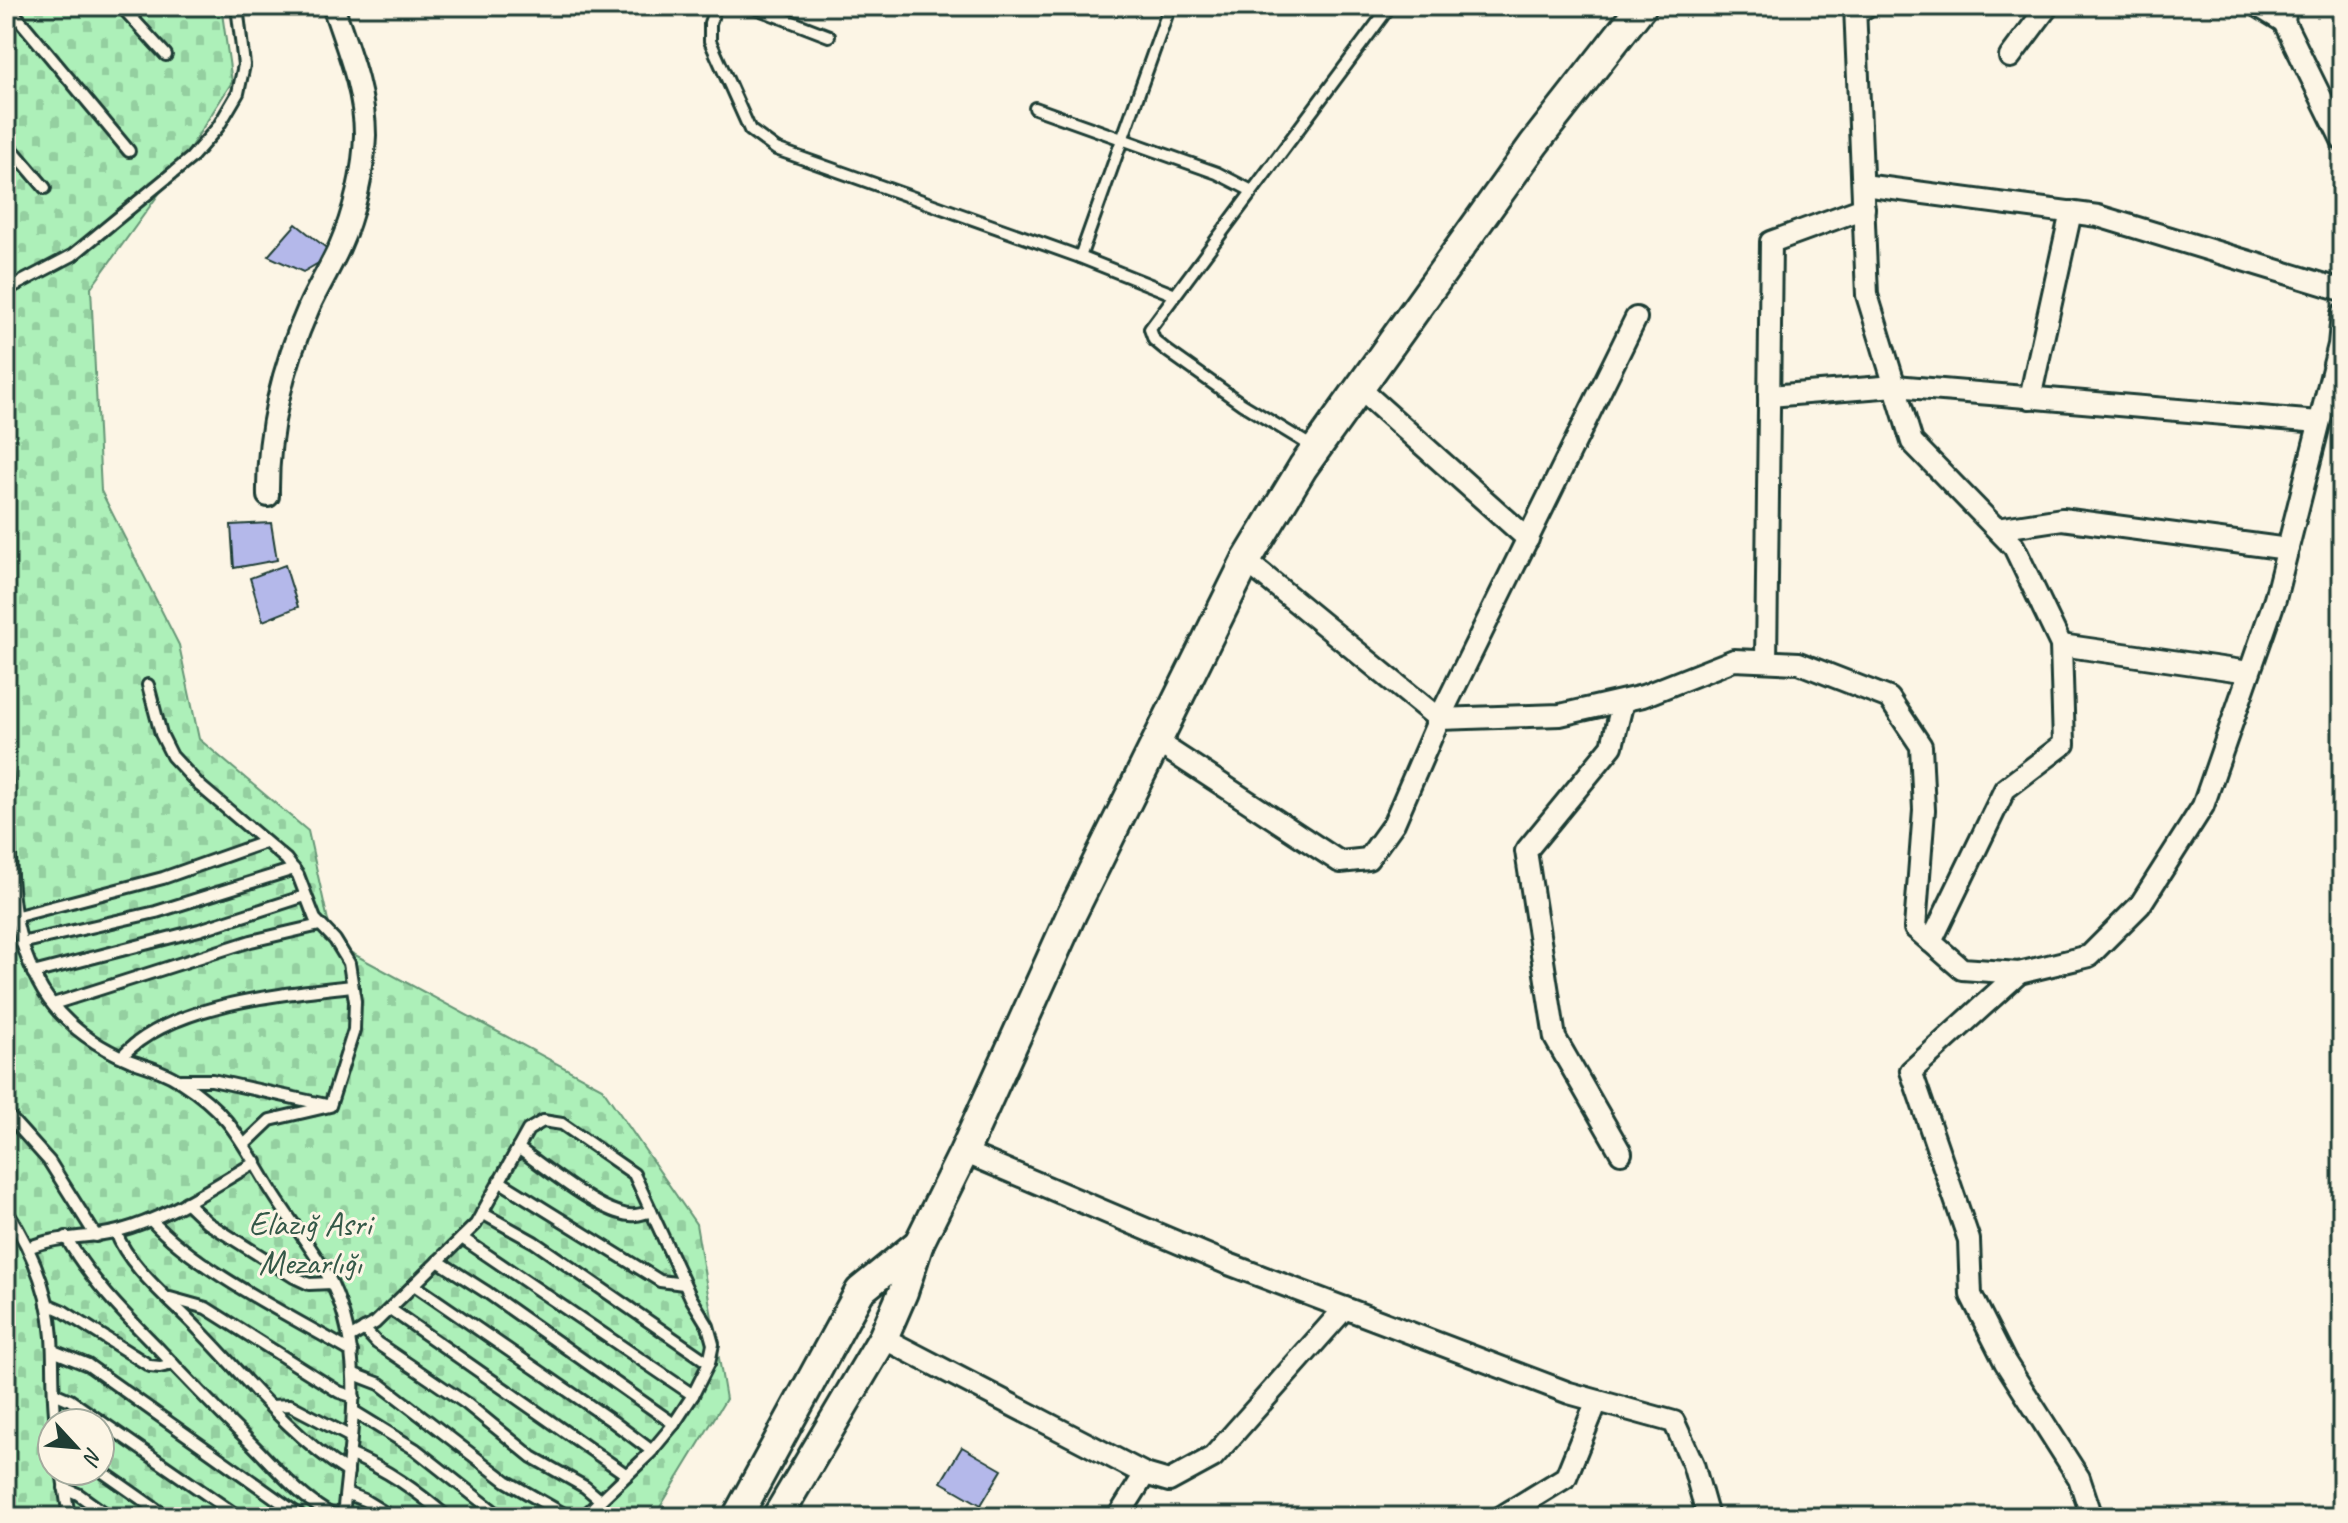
<svg xmlns="http://www.w3.org/2000/svg" width="2348" height="1523" font-family="Caveat,sans-serif">
  <style>
    .cemetery { fill: url(#cemetery-stones); stroke: #669676; stroke-width: 2; fill-rule: evenodd }
    .building { fill: #b4b8ea; stroke: #1f3d34; stroke-width: 2 }
    .lines { fill: none; stroke-linecap: round; stroke-linejoin: round }
    .lane-casing { stroke: #1f3d34; stroke-width: 16 }
    .street-casing { stroke: #1f3d34; stroke-width: 26 }
    .secondary-casing { stroke: #1f3d34; stroke-width: 34 }
    .lane { stroke: #fcf5e5; stroke-width: 10 }
    .street { stroke: #fcf5e5; stroke-width: 20 }
    .secondary { stroke: #fcf5e5; stroke-width: 28 }
    .labels { text-anchor: middle; stroke-width: 6; stroke-linejoin: round; paint-order: stroke }
    .park-label { font-size: 34px; fill: #345848; stroke: #fcf5e5 }
  </style>
  <defs>
    <pattern id="cemetery-stones" width="16" height="16" patternUnits="userSpaceOnUse" patternTransform="scale(2)"><rect width="16" height="16" fill="#adf0b9"/><path d="M2 7V4a2 2 0 0 1 4 0v3zM10 15v-3a2 2 0 0 1 4 0v3z" fill="#94cfa0"/></pattern>
  </defs>
  <rect width="100%" height="100%" fill="#fcf5e5"/>
  <filter id="ink" filterUnits="userSpaceOnUse"><feTurbulence type="fractalNoise" baseFrequency=".0125" numOctaves="2"/><feDisplacementMap in="SourceGraphic" scale="16" xChannelSelector="R" yChannelSelector="G"/><feConvolveMatrix kernelMatrix="1 2 1 2 8 2 1 2 1" color-interpolation-filters="sRGB"/></filter>
  <g filter="url(#ink)">
    <path class="cemetery" d="M6 6H221L232 82 174 173 91 288 101 491 179 645 199 739 308 831 333 943 602 1088 696 1224 726 1399 654 1517H6ZM52 1423H100V1471H52Z"/>
    <g class="building">
      <path d="M296 224 334 254 303 272 268 256Z"/>
      <path d="M271 523 277 560 234 568 231 525Z"/>
      <path d="M285 565 298 607 263 621 250 578Z"/>
      <path d="M962 1447 1002 1470 981 1505 941 1482Z"/>
    </g>
    <g class="lines">
      <defs>
        <g id="lane">
          <path d="M8 6 129 151"/>
          <path d="M121 6 166 55"/>
          <path d="M716 6 710 23V41L750 130 776 149 1080 257 1175 295"/>
          <path d="M751 6 829 36"/>
          <path d="M1856 19 1876 6"/>
          <path d="M1035 108 1217 173 1252 191"/>
          <path d="M6 142 45 188"/>
          <path d="M1080 257 1170 6"/>
          <path d="M6 290 73 255 191 158 218 127 238 93 244 65 237 6"/>
          <path d="M1313 447 1242 404 1166 350 1154 340 1150 329 1390 6"/>
          <path d="M148 685 161 734 172 756 200 786 286 859 298 875 315 919 335 940 349 963 355 1001 354 1030 330 1106 270 1120 245 1144"/>
          <path d="M6 772C14 851 0 917 43 991 63 1023 95 1046 131 1061 149 1067 166 1072 181 1082 228 1112 239 1137 266 1182 286 1217 314 1248 332 1284 367 1358 350 1439 343 1517"/>
          <path d="M14 917 163 878 265 842"/>
          <path d="M21 943 156 912 294 869"/>
          <path d="M33 973 199 930 305 896"/>
          <path d="M53 1004 251 941 320 925"/>
          <path d="M122 1056C171 1003 284 994 352 986"/>
          <path d="M181 1080H212L326 1105"/>
          <path d="M6 1113 49 1161 96 1236"/>
          <path d="M518 1148C543 1166 591 1205 620 1213 631 1217 640 1215 651 1211"/>
          <path d="M499 1181 660 1281 684 1284"/>
          <path d="M186 1202 208 1223 294 1277 309 1284 331 1283"/>
          <path d="M6 1210C31 1248 49 1291 52 1337 54 1365 52 1394 56 1423"/>
          <path d="M482 1213 534 1242 709 1363"/>
          <path d="M151 1220C198 1271 291 1316 352 1352"/>
          <path d="M116 1232C128 1267 174 1303 200 1331 247 1379 290 1436 348 1472"/>
          <path d="M66 1237C89 1278 122 1312 155 1345 186 1378 217 1410 249 1441 276 1468 302 1500 336 1517"/>
          <path d="M462 1238 693 1395"/>
          <path d="M28 1248C57 1235 88 1239 118 1231 168 1218 212 1187 256 1162"/>
          <path d="M438 1261 488 1293 674 1424"/>
          <path d="M414 1285 612 1421 652 1451"/>
          <path d="M170 1298 206 1308 339 1392 354 1397"/>
          <path d="M47 1304 63 1311 150 1366 160 1367 173 1364"/>
          <path d="M390 1309 627 1475"/>
          <path d="M364 1329 377 1343 467 1404 532 1457 585 1487 599 1499"/>
          <path d="M349 1338 375 1323 476 1224 528 1130 543 1121 562 1124 634 1174 691 1298 708 1326 713 1344 709 1363 693 1395 674 1424 649 1454 583 1517"/>
          <path d="M53 1351 88 1365 302 1517"/>
          <path d="M354 1374 380 1384 506 1481 569 1517"/>
          <path d="M54 1393 70 1400 239 1517"/>
          <path d="M271 1406 290 1405 351 1437"/>
          <path d="M353 1411 415 1449 501 1517"/>
          <path d="M349 1454C387 1469 417 1491 447 1517"/>
          <path d="M100 1470 167 1517"/>
          <path d="M62 1471 69 1517"/>
          <path d="M64 1488 78 1494 110 1517"/>
          <path d="M346 1493 364 1500 392 1517"/>
        </g>
        <g id="street">
          <path d="M1855 6 1867 295 1912 442 2014 547 2061 645 2064 744 2005 789 1931 942"/>
          <path d="M2258 6 2284 22"/>
          <path d="M2286 6 2284 22 2342 140"/>
          <path d="M2010 57 2048 6"/>
          <path d="M1863 185 2098 216 2342 290"/>
          <path d="M1359 388 1528 539"/>
          <path d="M1769 396 1895 386 2319 422"/>
          <path d="M2030 398 2071 212"/>
          <path d="M268 496C267 432 283 366 309 307 318 287 330 268 339 248 354 214 364 172 365 135 365 90 347 48 333 6"/>
          <path d="M1997 529 2062 519 2288 549"/>
          <path d="M1246 561 1439 719 1560 715 1643 696 1734 660 1799 663 1889 698 1921 746 1924 810 1915 928 1962 969 2019 973 2089 956 2140 905 2203 806 2275 599 2339 345 2342 314"/>
          <path d="M2061 645 2249 672"/>
          <path d="M1766 661 1771 242 1864 208"/>
          <path d="M1157 742 1340 862 1368 859 1394 823 1439 719 1636 318"/>
          <path d="M2019 973 1911 1071 1969 1240 1971 1295 2005 1362 2079 1478 2092 1517"/>
          <path d="M964 1152 1226 1263 1569 1393 1674 1422 1693 1464 1708 1517"/>
          <path d="M1621 1153 1555 1038 1526 851 1612 746 1623 701"/>
          <path d="M883 1338 1145 1474 1169 1481 1213 1457 1345 1308"/>
          <path d="M1118 1517 1145 1474"/>
          <path d="M1501 1517 1566 1477 1597 1401"/>
        </g>
        <g id="secondary">
          <path d="M737 1517 860 1291 919 1243"/>
          <path d="M777 1517 883 1338 903 1292 919 1243 964 1152 1072 913 1246 561 1303 467 1534 144 1642 6"/>
        </g>
      </defs>
      <use href="#lane" class="lane-casing"/>
      <use href="#street" class="street-casing"/>
      <use href="#secondary" class="secondary-casing"/>
      <use href="#lane" class="lane"/>
      <use href="#street" class="street"/>
      <use href="#secondary" class="secondary"/>
    </g>
  </g>
  <g class="labels">
    <g class="park-label">
      <text x="310" y="1235">Elazığ Asri<tspan x="310" dy="39">Mezarlığı</tspan></text>
    </g>
  </g>
  <rect width="2348" height="1523" fill="none" stroke="#fcf5e5" stroke-width="32"/>
  <rect x="16" y="16" width="2316" height="1491" fill="none" stroke="#1f3d34" stroke-width="3" filter="url(#ink)"/>
  <g transform="translate(76 1447) rotate(116)"><circle r="38" fill="#fcf5e5" stroke="#a4ab9e" stroke-width="2"/>
  <path d="M0-6L14 30L0 20L-14 30Z" fill="#1f3d34"/>
  <text y="-12" font-size="22" font-weight="bold" text-anchor="middle" fill="#1f3d34">N</text>
  </g>
</svg>
